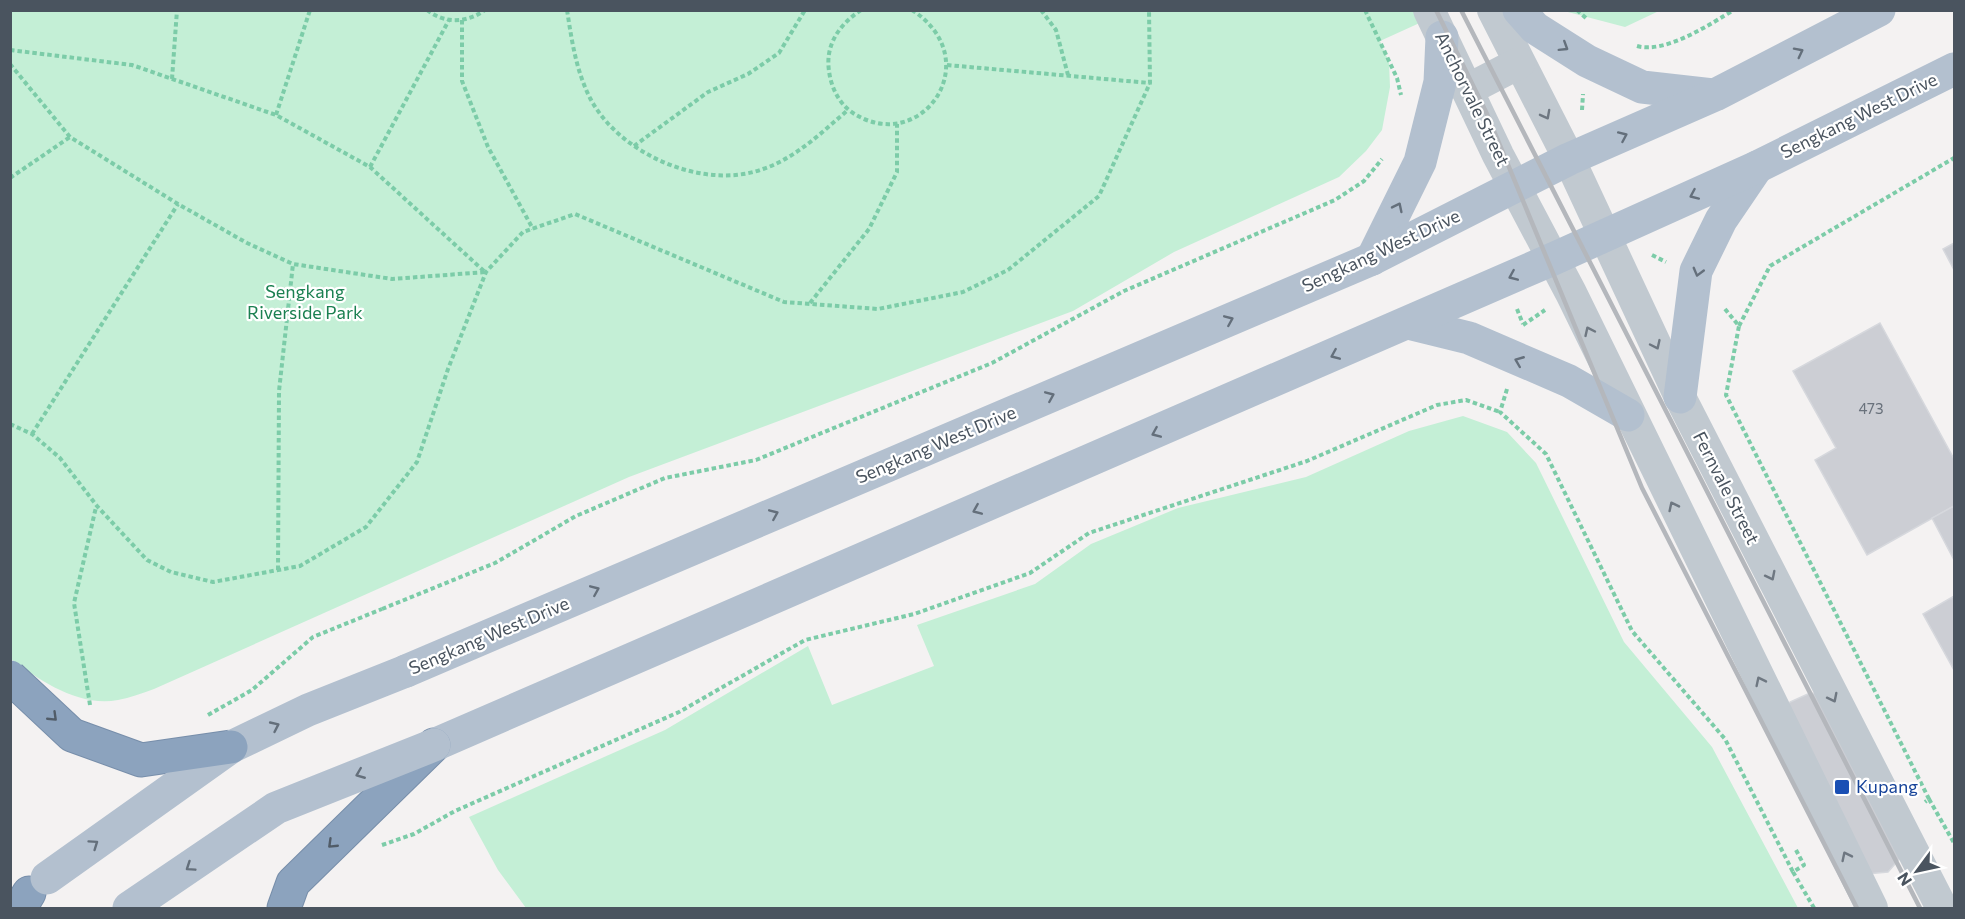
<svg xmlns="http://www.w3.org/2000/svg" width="1965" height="919" font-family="Commissioner,sans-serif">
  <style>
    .green { fill: #c4efd6 }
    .building { fill: #ccced4; stroke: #d6d8dd; stroke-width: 1.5 }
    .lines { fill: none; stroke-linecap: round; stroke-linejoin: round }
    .highway-casing { stroke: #778eaa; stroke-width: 35 }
    .path { stroke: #7ccca8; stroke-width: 4; stroke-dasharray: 4.5 3; stroke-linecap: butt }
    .minor { stroke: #c1c9d0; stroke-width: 32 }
    .major { stroke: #b3c0cf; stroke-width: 33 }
    .highway { stroke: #8ca3be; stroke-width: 33 }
    .rail { stroke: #b4b7bc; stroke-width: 4.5 }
    .highway-bridge-casing { stroke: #778eaa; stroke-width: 35; stroke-linecap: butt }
    .path-bridge { stroke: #7ccca8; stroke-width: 4; stroke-dasharray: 4.5 3; stroke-linecap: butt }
    .major-bridge { stroke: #b3c0cf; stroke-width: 33 }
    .highway-bridge { stroke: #8ca3be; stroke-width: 33 }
    .oneway { stroke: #646f7b }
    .oneway2 { stroke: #6e7781 }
    .oneway3 { stroke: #515c68 }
    .transit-dot { fill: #1a4fb4; stroke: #fff; stroke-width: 2 }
    .labels { text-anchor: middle; stroke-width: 4.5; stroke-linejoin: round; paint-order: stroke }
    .number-label { font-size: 15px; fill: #6a727c }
    .street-label { font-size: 18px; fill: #4a545f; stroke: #fff }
    .park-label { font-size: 18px; fill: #1b8051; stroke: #fff }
    .transit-label { font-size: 18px; fill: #164399; stroke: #fff; text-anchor: start }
  </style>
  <rect width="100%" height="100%" fill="#f4f2f2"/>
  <g class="green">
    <path d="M11 11H1446L1380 41 1389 62 1390 87 1382 130 1366 151 1339 177 1174 252 1073 311 629 477 154 689C142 693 130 698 118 700 78 707 41 681 11 659Z"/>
    <path d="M1564 11H1659L1625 27Z"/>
    <path d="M1463 416 1507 432 1536 463 1624 642 1712 747 1798 908H526L498 870 469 817 665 730 808 646 832 705 934 666 917 625 1035 584 1091 544 1178 508 1306 477 1409 431Z"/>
  </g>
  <g class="building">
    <path d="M1954 243V270L1943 249Z"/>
    <path d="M1880 323 1954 459V506L1867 555 1815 460 1836 448 1793 371Z"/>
    <path d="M1954 506V560L1932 518Z"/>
    <path d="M1954 596V670L1923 614Z"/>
    <path d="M1810 693 1820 694 1902 856 1888 872 1867 874 1785 712 1790 702Z"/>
  </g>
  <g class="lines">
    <defs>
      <g id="highway">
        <path d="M20 908 29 893"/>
        <path d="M284 908 293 883 434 745"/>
      </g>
    </defs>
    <use href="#highway" class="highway-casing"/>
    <g class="path">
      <path d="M427 10C445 24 467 23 485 10"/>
      <path d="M567 10C572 42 576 70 590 98 619 154 703 191 763 169 796 158 822 132 848 110"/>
      <path d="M861 10C840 24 825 44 829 71 831 87 839 104 853 113 921 157 989 60 912 10"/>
      <path d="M1041 10 1056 30 1068 75"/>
      <path d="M1365 10 1397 78 1401 95"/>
      <path d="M1577 10 1588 20"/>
      <path d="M462 20V81L488 147 533 229"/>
      <path d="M1637 46C1666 54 1710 24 1734 10"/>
      <path d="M10 50 132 65 276 115 370 167 485 272"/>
      <path d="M10 64 70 137 178 204 247 243 293 264 392 279 486 272"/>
      <path d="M947 65 1150 83"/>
      <path d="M172 79 177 10"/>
      <path d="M1582 110 1583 94"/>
      <path d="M276 115 310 10"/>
      <path d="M634 146 708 92 748 74 779 53 805 10"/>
      <path d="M370 167 449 20"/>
      <path d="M10 178 70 137"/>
      <path d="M1652 255 1666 262"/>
      <path d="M810 303 869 229 897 172V124"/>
      <path d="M1517 309 1523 324"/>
      <path d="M1725 309 1739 326 1726 395 1929 799 1925 802"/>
      <path d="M1523 325 1545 310"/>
      <path d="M1739 326 1770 266 1954 158"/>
      <path d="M1507 389 1500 412 1546 454 1632 631 1725 739 1793 872"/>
      <path d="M10 424 32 434 60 458 97 506 147 560 171 572 213 582 300 566 366 527 417 462 448 369 486 272 523 232 575 214 784 302 878 309 963 292 1008 270 1099 196 1150 83 1149 10"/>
      <path d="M32 434 178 204"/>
      <path d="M278 570 279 391 293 264"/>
      <path d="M382 609 495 563 576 516 665 478 756 460 992 363 1124 291 1335 200 1364 181 1382 159"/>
      <path d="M90 705 74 603 96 507"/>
      <path d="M1929 799 1954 843"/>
      <path d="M382 845 414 834 455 811 679 712 805 640 914 614 1030 573 1089 533 1307 461 1437 405 1466 400 1500 412"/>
      <path d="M1796 850 1804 865 1793 872 1814 908"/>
    </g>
    <g class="minor">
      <path d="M1429 10 1498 155 1571 293 1872 908"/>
      <path d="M1493 10 1569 159 1680 397 1942 908"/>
      <path d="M1467 90 1519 63"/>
    </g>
    <g class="major">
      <path d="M1519 10 1535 28 1587 61 1642 87 1713 95"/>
      <path d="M1372 259 1420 162 1440 82 1442 37"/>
      <path d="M1408 323 1469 338 1569 381 1628 415"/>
      <path d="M1680 397 1696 271 1721 220 1757 167"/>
      <path d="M406 671 1372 259 1569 159 1715 95 1879 10"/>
      <path d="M434 745 1553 259 1757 167 1954 69"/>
    </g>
    <use href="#highway" class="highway"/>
    <g class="rail">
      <path d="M1436 10 1487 114 1642 488 1857 908"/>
      <path d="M1461 10 1920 908"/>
    </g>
    <defs>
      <path id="highway-bridge" d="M10 677 72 735 141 760 231 747"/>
    </defs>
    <use href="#highway-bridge" class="highway-bridge-casing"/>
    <path class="path-bridge" d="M208 715 252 690 313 637 382 609"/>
    <g class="major-bridge">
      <path d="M47 878 231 747 308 710 406 671"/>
      <path d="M129 908 276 808 434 745"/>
    </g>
    <use href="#highway-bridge" class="highway-bridge"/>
  </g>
  <defs><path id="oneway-chevron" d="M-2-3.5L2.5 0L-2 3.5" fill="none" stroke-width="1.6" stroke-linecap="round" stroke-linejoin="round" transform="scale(1.5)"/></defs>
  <g class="oneway">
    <use href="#oneway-chevron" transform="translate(1564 47) rotate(32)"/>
    <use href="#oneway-chevron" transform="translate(1799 52) rotate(-27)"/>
    <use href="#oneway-chevron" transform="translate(1623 136) rotate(-24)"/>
    <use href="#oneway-chevron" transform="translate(1694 195) rotate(156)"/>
    <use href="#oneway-chevron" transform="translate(1398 207) rotate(-64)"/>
    <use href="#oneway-chevron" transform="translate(1698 272) rotate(105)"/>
    <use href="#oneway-chevron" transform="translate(1513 276) rotate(157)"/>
    <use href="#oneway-chevron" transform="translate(1229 320) rotate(-23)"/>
    <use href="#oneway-chevron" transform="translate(1335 355) rotate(157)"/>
    <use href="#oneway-chevron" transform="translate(1519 361) rotate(-158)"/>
    <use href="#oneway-chevron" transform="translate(1050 396) rotate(-23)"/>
    <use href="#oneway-chevron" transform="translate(1156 433) rotate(157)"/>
    <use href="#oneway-chevron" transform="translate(977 510) rotate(157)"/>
    <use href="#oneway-chevron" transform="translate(774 514) rotate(-23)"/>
    <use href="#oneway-chevron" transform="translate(595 590) rotate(-23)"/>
    <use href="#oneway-chevron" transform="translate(275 726) rotate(-25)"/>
    <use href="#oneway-chevron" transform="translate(360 774) rotate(158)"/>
    <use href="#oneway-chevron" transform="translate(94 844) rotate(-35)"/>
    <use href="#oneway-chevron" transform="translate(190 867) rotate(146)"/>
  </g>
  <g class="oneway2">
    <use href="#oneway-chevron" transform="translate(1546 115) rotate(62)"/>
    <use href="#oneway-chevron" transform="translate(1589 331) rotate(-115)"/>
    <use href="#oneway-chevron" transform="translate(1656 345) rotate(65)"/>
    <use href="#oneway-chevron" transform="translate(1673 506) rotate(-116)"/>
    <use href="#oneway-chevron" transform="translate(1771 576) rotate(63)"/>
    <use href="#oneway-chevron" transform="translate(1760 681) rotate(-116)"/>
    <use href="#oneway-chevron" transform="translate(1833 698) rotate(63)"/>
    <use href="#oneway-chevron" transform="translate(1846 856) rotate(-116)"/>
  </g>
  <g class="oneway3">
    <use href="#oneway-chevron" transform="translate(53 717) rotate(44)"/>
    <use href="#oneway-chevron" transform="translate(332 844) rotate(136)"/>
  </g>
  <rect class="transit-dot" x="1834" y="779" width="16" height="16" rx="3"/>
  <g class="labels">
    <g class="number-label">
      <text x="1871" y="414">473</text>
    </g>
    <g class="street-label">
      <text transform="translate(1472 99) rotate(64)" y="6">Anchorvale Street</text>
      <text transform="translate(1859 116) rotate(-26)" y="6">Sengkang West Drive</text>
      <text transform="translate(1381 251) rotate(-25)" y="6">Sengkang West Drive</text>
      <text transform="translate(936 445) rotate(-23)" y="6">Sengkang West Drive</text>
      <text transform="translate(1726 488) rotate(63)" y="6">Fernvale Street</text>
      <text transform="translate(489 636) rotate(-23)" y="6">Sengkang West Drive</text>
    </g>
    <g class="park-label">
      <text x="305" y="298">Sengkang<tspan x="305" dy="21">Riverside Park</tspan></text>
    </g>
    <g class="transit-label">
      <text x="1856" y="793">Kupang</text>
    </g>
  </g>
  <rect width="1965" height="919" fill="none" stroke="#4a545f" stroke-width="24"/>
  <g transform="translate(1917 871) rotate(237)" stroke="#ffffff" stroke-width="4.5" paint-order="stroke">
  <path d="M0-4.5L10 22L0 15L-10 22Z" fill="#4a545f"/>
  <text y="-9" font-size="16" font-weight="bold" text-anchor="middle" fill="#4a545f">N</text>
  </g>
</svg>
